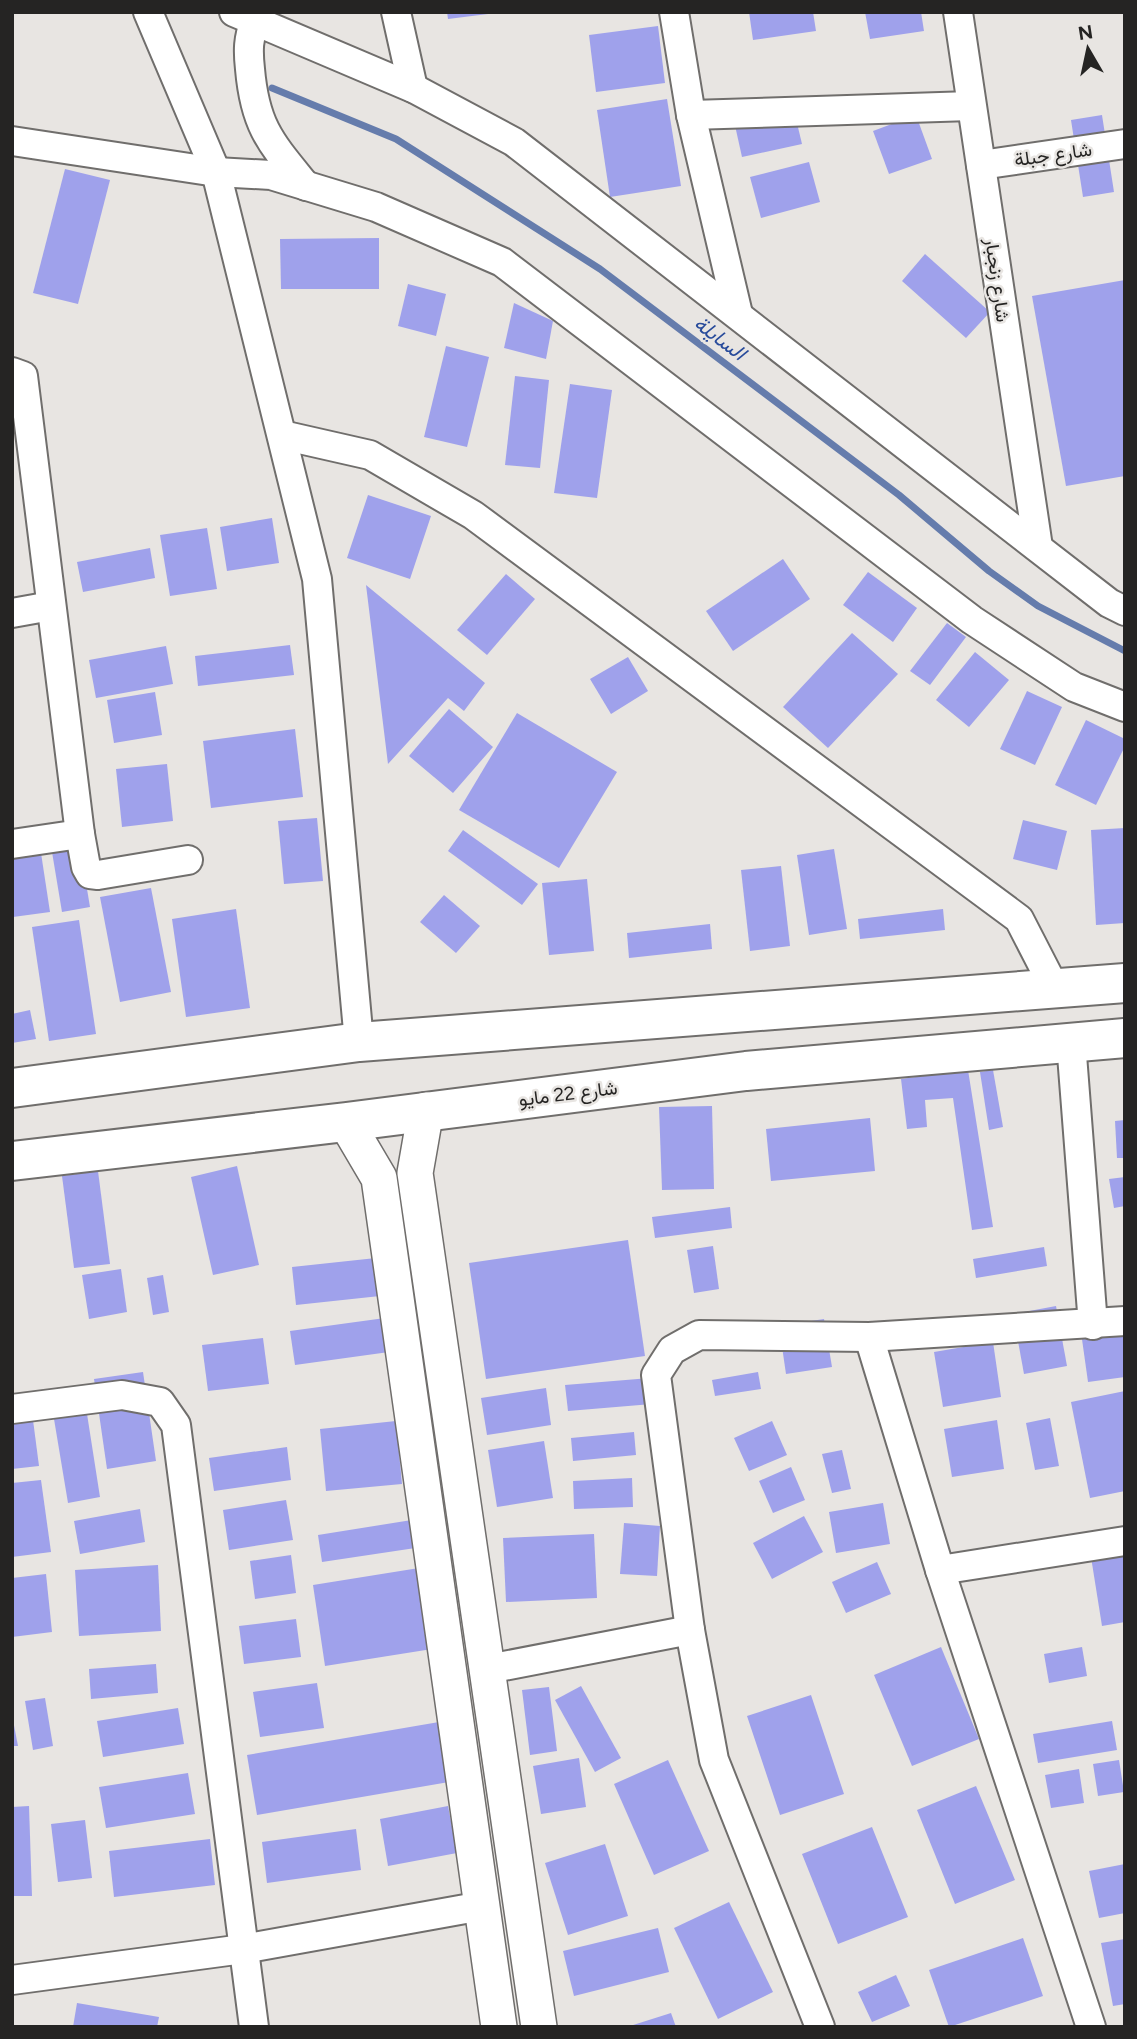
<svg xmlns="http://www.w3.org/2000/svg" width="1137" height="2039" font-family="Figtree,Vazirmatn,sans-serif">
  <style>
    .lines { fill: none; stroke-linecap: round; stroke-linejoin: round }
    .stream { stroke: #657cac; stroke-width: 7 }
    .building { fill: #9fa1eb }
    .minor-casing { stroke: #706e6c; stroke-width: 32 }
    .tertiary-casing { stroke: #706e6c; stroke-width: 38 }
    .secondary-casing { stroke: #706e6c; stroke-width: 42 }
    .minor { stroke: #fff; stroke-width: 28 }
    .tertiary { stroke: #fff; stroke-width: 35 }
    .secondary { stroke: #fff; stroke-width: 38 }
    .labels { text-anchor: middle; stroke-width: 5; stroke-linejoin: round; paint-order: stroke }
    .street-label { font-size: 19px; fill: #252423; stroke: #e8e5e2 }
    .water-label { font-size: 21px; font-style: italic; fill: #284b9b; stroke: #e8e5e2 }
  </style>
  <rect width="100%" height="100%" fill="#e8e5e2"/>
  <g class="lines">
    <path class="stream" d="M272 88 396 139 600 269 899 495 989 571 1038 606 1125 651"/>
  </g>
  <g class="building">
    <path d="M447 12H488V14L448 19Z"/>
    <path d="M749 12H813L816 31 753 40Z"/>
    <path d="M865 12H921L924 31 870 39Z"/>
    <path d="M658 26 665 83 596 92 589 35Z"/>
    <path d="M791 98 802 144 742 157 732 112Z"/>
    <path d="M667 99 681 186 610 197 597 110Z"/>
    <path d="M916 115 932 159 889 174 873 131Z"/>
    <path d="M1102 115 1114 192 1083 197 1071 120Z"/>
    <path d="M809 162 820 202 761 218 750 177Z"/>
    <path d="M65 169 110 180 78 304 33 293Z"/>
    <path d="M379 238V289H281L280 239Z"/>
    <path d="M925 254 990 312 966 338 902 281Z"/>
    <path d="M1125 280V476L1066 486 1032 296Z"/>
    <path d="M408 284 446 294 436 336 398 326Z"/>
    <path d="M514 303 553 321 546 359 504 348Z"/>
    <path d="M446 346 489 357 467 447 424 437Z"/>
    <path d="M515 376 549 380 540 468 505 465Z"/>
    <path d="M570 384 612 390 597 498 554 493Z"/>
    <path d="M368 495 431 516 410 579 347 558Z"/>
    <path d="M272 518 279 563 227 571 220 527Z"/>
    <path d="M207 528 217 589 170 596 160 535Z"/>
    <path d="M150 548 155 578 83 592 77 562Z"/>
    <path d="M783 559 810 599 733 651 706 611Z"/>
    <path d="M868 572 917 608 893 642 843 605Z"/>
    <path d="M506 574 535 599 487 655 457 630Z"/>
    <path d="M366 585 485 683 464 711 448 698 388 764Z"/>
    <path d="M947 623 966 637 930 685 910 671Z"/>
    <path d="M852 633 898 674 828 748 783 707Z"/>
    <path d="M290 645 294 675 198 686 195 656Z"/>
    <path d="M166 646 173 684 96 698 89 660Z"/>
    <path d="M975 652 1009 680 969 727 936 700Z"/>
    <path d="M628 657 648 691 611 714 590 679Z"/>
    <path d="M1027 691 1062 707 1035 765 1000 749Z"/>
    <path d="M155 692 162 735 114 743 107 700Z"/>
    <path d="M449 709 493 747 453 793 409 756Z"/>
    <path d="M517 713 617 772 559 868 459 810Z"/>
    <path d="M1086 720 1125 739V746L1096 805 1055 785Z"/>
    <path d="M295 729 303 797 211 808 203 741Z"/>
    <path d="M167 764 173 821 122 827 116 769Z"/>
    <path d="M317 818 323 881 284 884 278 821Z"/>
    <path d="M1023 820 1067 831 1057 870 1013 859Z"/>
    <path d="M1125 828V923L1096 925 1091 830Z"/>
    <path d="M463 830 538 884 522 905 448 851Z"/>
    <path d="M80 847 90 907 62 912 52 852Z"/>
    <path d="M834 849 847 929 809 935 797 855Z"/>
    <path d="M41 853 50 912 13 917 12 857Z"/>
    <path d="M781 866 790 946 750 951 741 870Z"/>
    <path d="M587 879 594 951 549 955 542 883Z"/>
    <path d="M151 888 171 992 120 1002 100 897Z"/>
    <path d="M444 895 480 926 456 953 420 922Z"/>
    <path d="M236 909 250 1008 186 1017 172 919Z"/>
    <path d="M943 909 945 930 860 939 858 919Z"/>
    <path d="M79 920 96 1034 49 1041 32 927Z"/>
    <path d="M710 924 712 949 629 958 627 933Z"/>
    <path d="M30 1010 36 1039 12 1043V1014Z"/>
    <path d="M968 1070 993 1227 972 1230 953 1098 925 1100 927 1127 907 1129 901 1079Z"/>
    <path d="M993 1070 1003 1127 989 1130 980 1072Z"/>
    <path d="M712 1106 714 1189 662 1190 659 1107Z"/>
    <path d="M870 1118 875 1171 771 1181 766 1129Z"/>
    <path d="M1125 1120V1158H1117L1115 1121Z"/>
    <path d="M237 1166 259 1265 213 1275 191 1177Z"/>
    <path d="M98 1171 110 1264 74 1268 62 1176Z"/>
    <path d="M1125 1177V1206L1114 1208 1109 1179Z"/>
    <path d="M730 1207 732 1228 655 1238 652 1217Z"/>
    <path d="M628 1240 645 1356 486 1379 469 1263Z"/>
    <path d="M713 1246 719 1289 694 1293 687 1250Z"/>
    <path d="M1044 1247 1047 1266 976 1278 973 1259Z"/>
    <path d="M376 1258 380 1296 296 1305 292 1267Z"/>
    <path d="M121 1269 127 1312 89 1319 82 1275Z"/>
    <path d="M163 1275 169 1312 153 1315 147 1278Z"/>
    <path d="M1056 1306 1067 1366 1024 1374 1013 1314Z"/>
    <path d="M385 1318 389 1352 295 1365 290 1331Z"/>
    <path d="M824 1319 832 1367 786 1374 779 1326Z"/>
    <path d="M1125 1319V1377L1088 1382 1080 1325Z"/>
    <path d="M263 1338 269 1384 208 1391 202 1345Z"/>
    <path d="M993 1342 1001 1397 943 1407 934 1352Z"/>
    <path d="M143 1372 156 1461 107 1469 94 1379Z"/>
    <path d="M758 1372 761 1389 715 1396 712 1380Z"/>
    <path d="M650 1378 652 1404 568 1411 565 1385Z"/>
    <path d="M546 1388 551 1425 487 1435 481 1398Z"/>
    <path d="M1125 1391V1491L1090 1498 1071 1402Z"/>
    <path d="M87 1414 100 1497 68 1503 54 1419Z"/>
    <path d="M1050 1418 1059 1466 1035 1470 1026 1423Z"/>
    <path d="M33 1420 39 1466 12 1469V1423Z"/>
    <path d="M997 1420 1004 1469 952 1477 944 1429Z"/>
    <path d="M396 1421 402 1484 326 1491 320 1429Z"/>
    <path d="M772 1421 787 1455 749 1471 734 1438Z"/>
    <path d="M634 1432 636 1455 573 1461 571 1438Z"/>
    <path d="M544 1441 553 1498 497 1507 488 1450Z"/>
    <path d="M287 1447 291 1480 214 1491 209 1458Z"/>
    <path d="M842 1450 851 1489 832 1493 822 1454Z"/>
    <path d="M791 1467 805 1500 773 1513 759 1481Z"/>
    <path d="M632 1478 633 1507 574 1509 573 1481Z"/>
    <path d="M41 1480 51 1552 12 1557V1483Z"/>
    <path d="M286 1500 293 1540 229 1550 223 1510Z"/>
    <path d="M883 1503 890 1544 836 1553 829 1512Z"/>
    <path d="M140 1509 145 1542 80 1554 74 1521Z"/>
    <path d="M804 1516 823 1552 772 1579 753 1543Z"/>
    <path d="M418 1519 422 1547 322 1562 318 1535Z"/>
    <path d="M624 1523 660 1526 657 1576 620 1574Z"/>
    <path d="M594 1534 597 1598 506 1602 503 1538Z"/>
    <path d="M1125 1551V1622L1102 1626 1091 1557Z"/>
    <path d="M291 1555 296 1593 255 1599 250 1561Z"/>
    <path d="M877 1562 891 1594 846 1613 832 1582Z"/>
    <path d="M158 1565 161 1631 79 1636 75 1570Z"/>
    <path d="M419 1568 432 1649 325 1666 313 1585Z"/>
    <path d="M46 1574 52 1632 12 1637V1578Z"/>
    <path d="M296 1619 301 1657 244 1664 239 1626Z"/>
    <path d="M941 1647 979 1739 912 1766 874 1675Z"/>
    <path d="M1082 1647 1087 1676 1049 1683 1044 1654Z"/>
    <path d="M156 1664 158 1693 91 1699 89 1669Z"/>
    <path d="M317 1683 324 1728 260 1737 253 1692Z"/>
    <path d="M581 1686 621 1758 595 1772 555 1700Z"/>
    <path d="M549 1687 557 1751 530 1755 522 1690Z"/>
    <path d="M811 1695 844 1794 780 1815 747 1716Z"/>
    <path d="M45 1698 53 1746 33 1750 25 1701Z"/>
    <path d="M178 1708 184 1744 103 1757 97 1721Z"/>
    <path d="M12 1715 18 1746H12Z"/>
    <path d="M1112 1721 1117 1750 1038 1763 1033 1734Z"/>
    <path d="M439 1722 449 1782 257 1815 247 1755Z"/>
    <path d="M579 1758 586 1807 541 1814 533 1766Z"/>
    <path d="M668 1760 709 1851 654 1875 614 1784Z"/>
    <path d="M1119 1760 1124 1792 1098 1796 1093 1764Z"/>
    <path d="M1079 1769 1084 1803 1051 1808 1045 1775Z"/>
    <path d="M188 1773 195 1814 106 1828 99 1787Z"/>
    <path d="M976 1786 1015 1880 955 1904 917 1810Z"/>
    <path d="M29 1806 32 1896H12V1807Z"/>
    <path d="M448 1806 457 1853 388 1866 380 1819Z"/>
    <path d="M85 1820 92 1878 58 1882 51 1824Z"/>
    <path d="M872 1827 908 1917 838 1944 802 1854Z"/>
    <path d="M356 1829 361 1870 267 1883 262 1842Z"/>
    <path d="M210 1839 215 1885 114 1897 109 1851Z"/>
    <path d="M605 1844 628 1916 568 1935 545 1863Z"/>
    <path d="M1125 1864V1913L1099 1918 1089 1871Z"/>
    <path d="M729 1902 773 1992 718 2019 674 1928Z"/>
    <path d="M658 1928 669 1972 574 1996 563 1951Z"/>
    <path d="M1023 1938 1043 1996 949 2027 929 1970Z"/>
    <path d="M1125 1939V2004L1113 2006 1101 1943Z"/>
    <path d="M896 1975 910 2006 872 2022 858 1992Z"/>
    <path d="M77 2003 159 2017 157 2027H73Z"/>
    <path d="M671 2013 676 2027H630V2026Z"/>
  </g>
  <g class="lines">
    <defs>
      <g id="minor">
        <path d="M148 12 216 172 317 579 359 1042"/>
        <path d="M234 12 413 88 514 142 1109 603 1125 611"/>
        <path d="M396 12 413 88"/>
        <path d="M674 12 691 115 738 314"/>
        <path d="M958 12 1038 547"/>
        <path d="M255 21C248 38 248 51 250 69 255 127 271 143 306 186"/>
        <path d="M691 115 971 106"/>
        <path d="M12 141 216 172 271 175 376 207 502 262 972 620 1074 687 1125 707"/>
        <path d="M981 165 1125 144"/>
        <path d="M12 372 23 376 80 834 86 867 90 874 98 875 188 860"/>
        <path d="M282 435 370 455 473 515 1019 919 1055 989"/>
        <path d="M12 613 51 606"/>
        <path d="M12 844 80 834"/>
        <path d="M1071 1042 1093 1325"/>
        <path d="M869 1337 940 1570 1091 2027"/>
        <path d="M12 1409 122 1395 160 1402 176 1425 254 2027"/>
        <path d="M940 1570 1125 1541"/>
        <path d="M488 1669 690 1630"/>
        <path d="M12 1980 243 1949 482 1906"/>
        <path d="M820 2027 714 1760 690 1630 656 1375 672 1350 699 1335 869 1337 1125 1321"/>
      </g>
      <g id="tertiary">
        <path d="M426 1110 415 1173 539 2027"/>
        <path d="M346 1122 379 1178 499 2027"/>
      </g>
      <g id="secondary">
        <path d="M12 1088 359 1042 1125 983"/>
        <path d="M12 1161 346 1122 746 1071 1125 1038"/>
      </g>
    </defs>
    <use href="#minor" class="minor-casing"/>
    <use href="#tertiary" class="tertiary-casing"/>
    <use href="#secondary" class="secondary-casing"/>
    <use href="#minor" class="minor"/>
    <use href="#tertiary" class="tertiary"/>
    <use href="#secondary" class="secondary"/>
  </g>
  <g class="labels">
    <g class="street-label">
      <text transform="translate(1053 154) rotate(-8)" y="7">شارع جبلة</text>
      <text transform="translate(998 280) rotate(82)" y="7">شارع زنجبار</text>
      <text transform="translate(568 1093) rotate(-7)" y="7">شارع 22 مايو</text>
    </g>
    <g class="water-label">
      <text transform="translate(720 338) rotate(37)" y="7">السايلة</text>
    </g>
  </g>
  <rect width="1137" height="2039" fill="none" stroke="#252423" stroke-width="28"/>
  <g transform="translate(1088 49) rotate(351)" stroke="#e8e5e2" stroke-width="5" paint-order="stroke">
  <path d="M0-5L12 26L0 18L-12 26Z" fill="#252423"/>
  <text y="-10" font-size="19" font-weight="bold" text-anchor="middle" fill="#252423">N</text>
  </g>
</svg>
